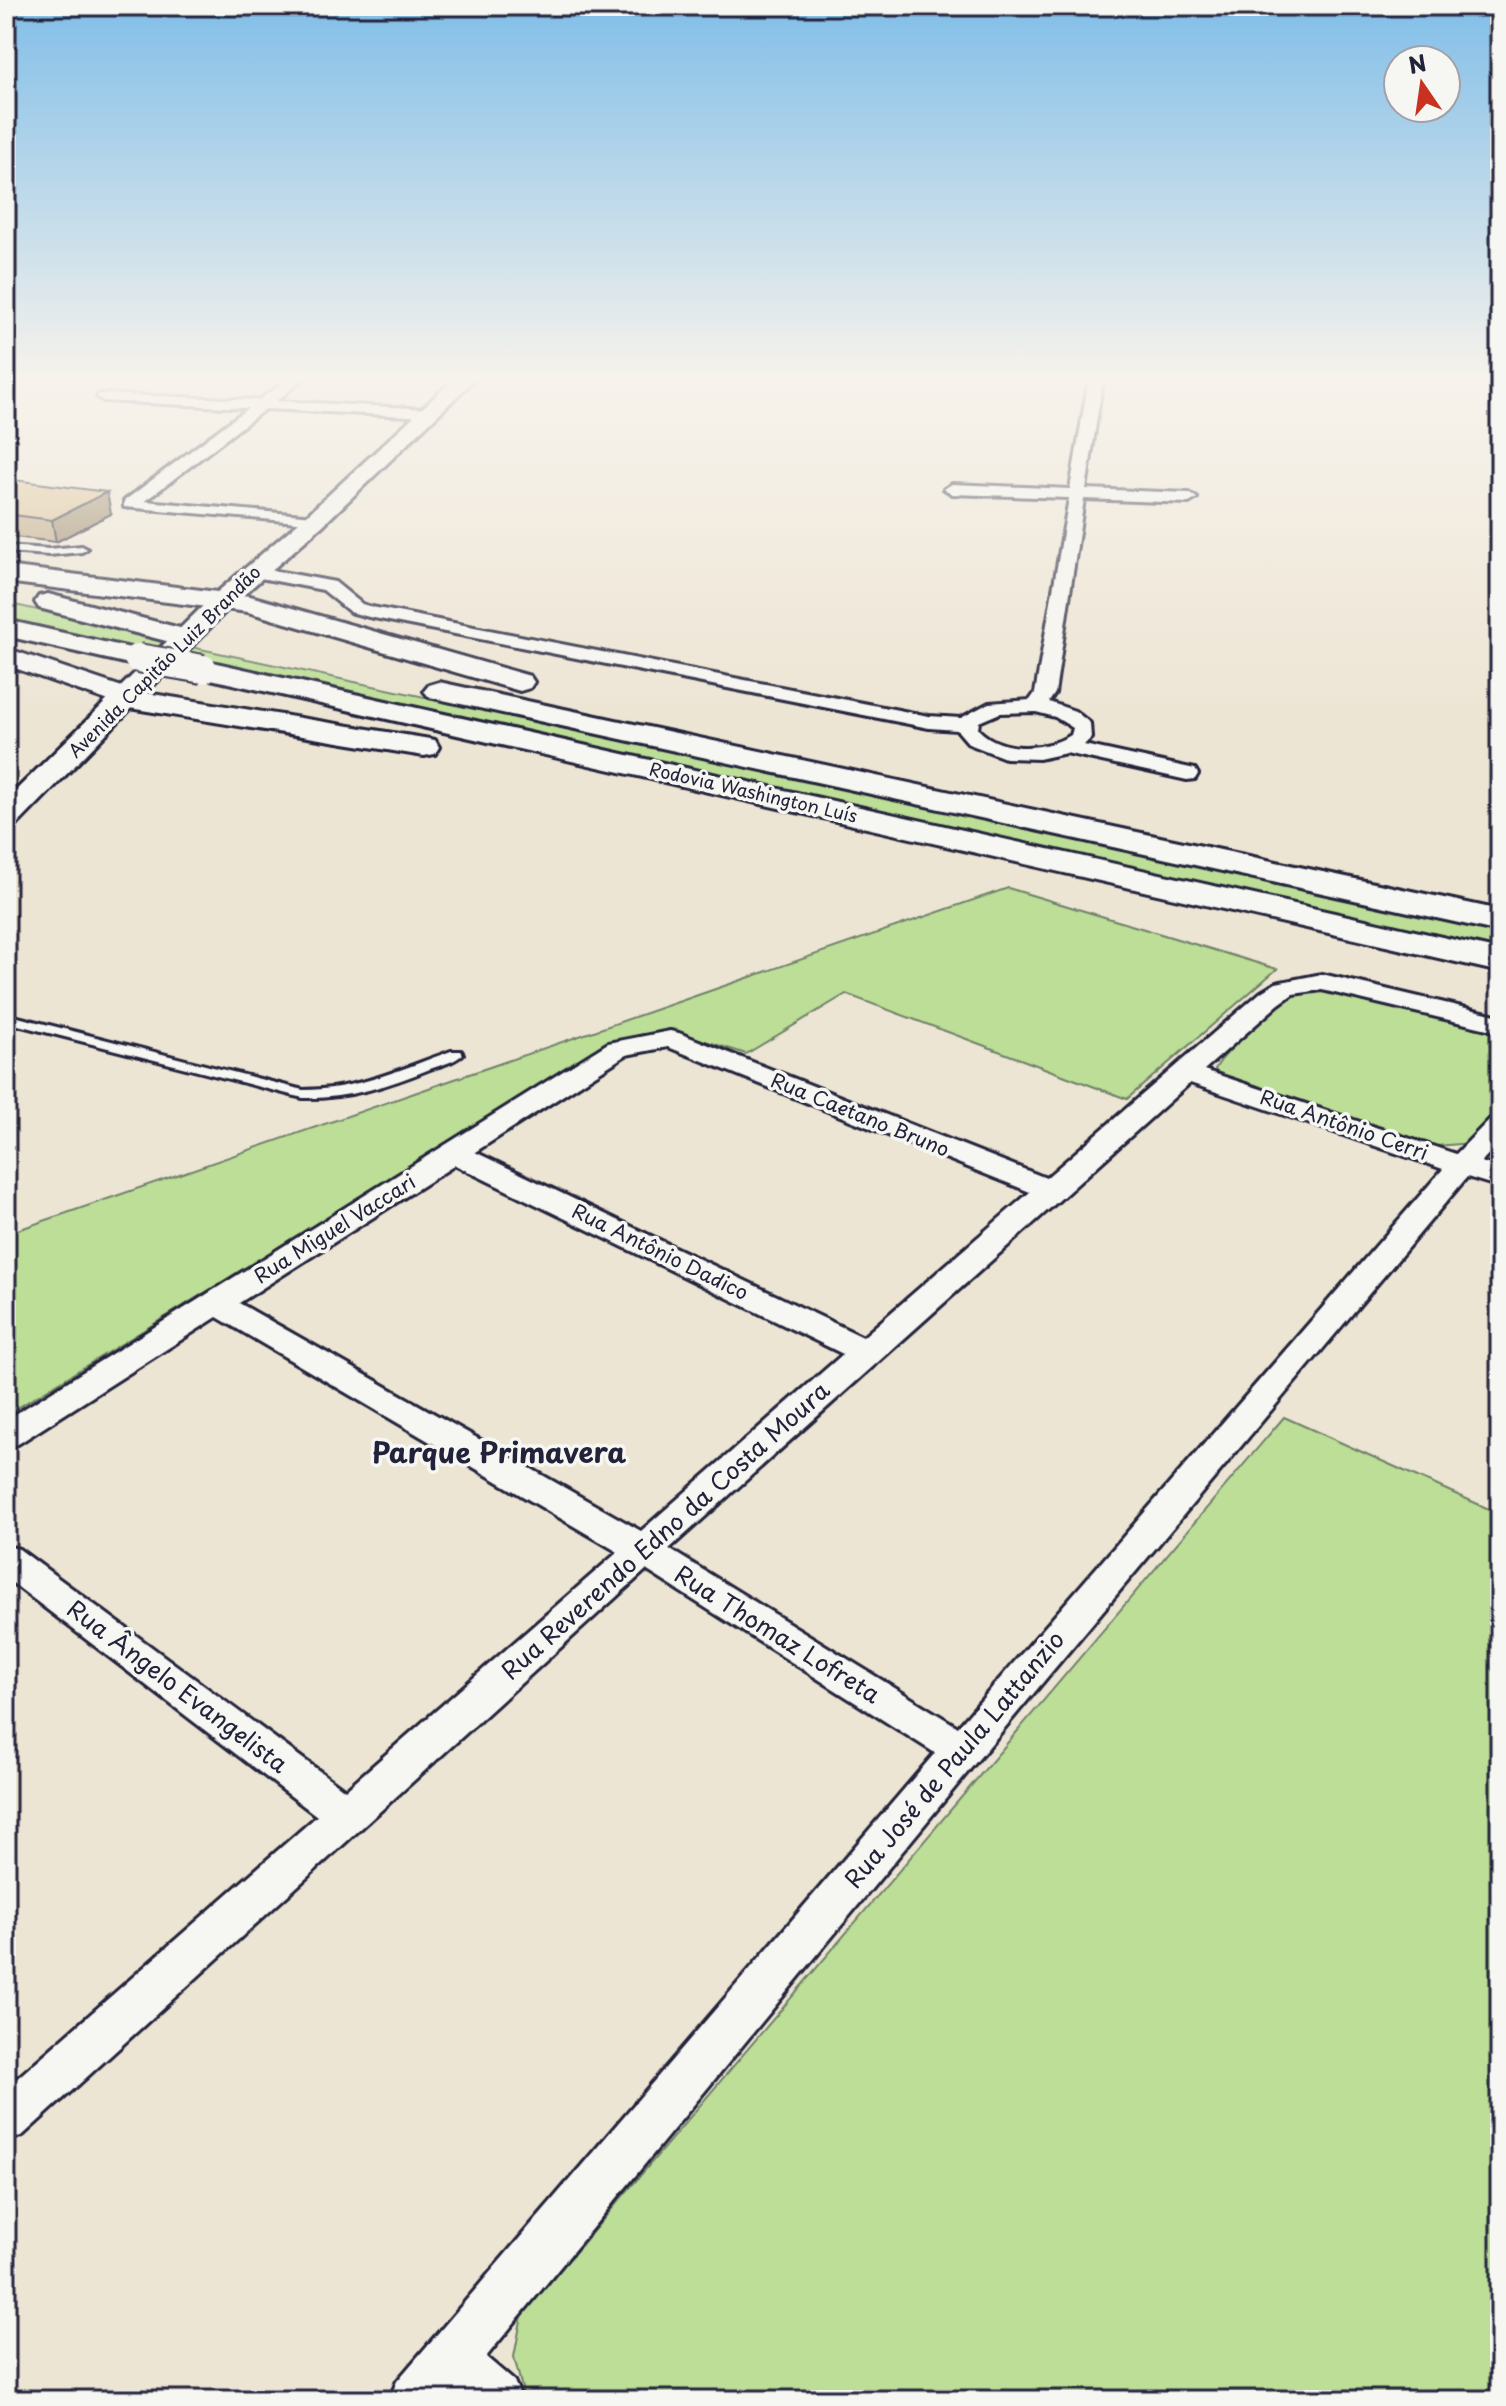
<svg xmlns="http://www.w3.org/2000/svg" width="1506" height="2406" font-family="'Playpen Sans',sans-serif">
  <style>
    .green { fill: #bcde97; stroke: #6f8069; stroke-width: 2 }
    .lines { fill: none; stroke-linecap: round; stroke-linejoin: round }
    .service-casing { stroke: #22223b; stroke-width: 6 }
    .minor-casing { stroke: #22223b; stroke-width: 6 }
    .secondary-casing { stroke: #22223b; stroke-width: 6 }
    .motorway-casing { stroke: #22223b; stroke-width: 6 }
    .service { fill: #f6f6f2; fill-rule: evenodd }
    .minor { fill: #f6f6f2; fill-rule: evenodd }
    .secondary { fill: #f6f6f2; fill-rule: evenodd }
    .motorway { fill: #f6f6f2; fill-rule: evenodd }
    .motorway-bridge-casing { stroke: #22223b; stroke-width: 32; stroke-linecap: butt }
    .motorway-bridge { stroke: #f6f6f2; stroke-width: 28 }
    .wall { fill: #bba37a; stroke: #22223b; stroke-width: 2 }
    .shaded-wall { fill: #988563; stroke: #22223b; stroke-width: 2 }
    .building { fill: #d9be8e; stroke: #22223b; stroke-width: 2 }
    .labels { text-anchor: middle; stroke-width: 7; stroke-linejoin: round; paint-order: stroke }
    .far-street-label { font-size: 18px; fill: #22223b; stroke: #f6f6f2 }
    .street-label { font-size: 20px; fill: #22223b; stroke: #f6f6f2 }
    .near-street-label { font-size: 24px; fill: #22223b; stroke: #f6f6f2 }
    .district-label { font-size: 28px; font-weight: bold; fill: #22223b; stroke: #f6f6f2 }
  </style>
  <rect width="100%" height="100%" fill="#ede5d4"/>
  <filter id="ink" filterUnits="userSpaceOnUse"><feTurbulence type="fractalNoise" baseFrequency=".0125" numOctaves="2"/><feDisplacementMap in="SourceGraphic" scale="16" xChannelSelector="R" yChannelSelector="G"/><feConvolveMatrix kernelMatrix="1 2 1 2 8 2 1 2 1" color-interpolation-filters="sRGB"/></filter>
  <g filter="url(#ink)">
    <g class="green">
      <path d="M6 603 161 637 163 642 151 653 6 621Z"/>
      <path d="M191 647 1500 927V951L177 660Z"/>
      <path d="M1008 888 1277 969 1127 1099 846 994 746 1054C689 1036 666 1024 607 1045L6 1415V1234Z"/>
      <path d="M1317 988 1500 1028V1115L1472 1143 1436 1146 1218 1075 1215 1069 1221 1060C1251 1028 1272 995 1317 988Z"/>
      <path d="M1284 1417 1500 1514V2400H1091L1083 2394 1078 2400H525L514 2357 522 2315Z"/>
    </g>
    <g class="lines">
      <defs>
        <g id="service">
          <path d="M6 546 49 549 82 546 87 549 82 552 49 555 6 552Z"/>
          <path d="M6 1014 303 1090C356 1090 402 1069 451 1051H461L463 1054C455 1062 441 1065 430 1069 388 1086 348 1099 303 1098L6 1022Z"/>
        </g>
        <g id="minor">
          <path d="M290 378H305L276 401 429 409 436 413 429 417 265 409 145 501 314 516 320 518V524L124 507V501L248 408 104 401 97 397 99 394 259 400Z"/>
          <path d="M1089 378H1103L1086 489 1189 493 1197 498 1189 503 1084 499 1055 693 1049 702 1075 711 1090 723 1091 738 1084 745 1195 769 1198 774 1195 779 1187 780 1066 753 1039 759 1005 758 969 744 957 730 929 728 369 617 350 612 323 590 255 577 246 572 255 567 335 582 362 604 372 607 929 716 961 718 989 703 1030 700 1035 693 1069 498 952 494 944 489 952 484 1070 489ZM1036 712 1055 717 1073 728 1071 735C1044 751 1001 753 978 729L979 722 1000 713Z"/>
          <path d="M1322 974 1500 1016V1032L1322 990 1293 994 1279 1004 1204 1070 1456 1154 1490 1119 1500 1116V1142L1481 1162 1500 1168V1187L1467 1177 976 1762 486 2357 514 2381 522 2400H389L397 2381 935 1753 646 1570 23 2135 6 2142V2088L317 1816 6 1578V1546L19 1549 345 1790 618 1552 217 1317 18 1444 6 1448V1420L608 1043 670 1031 679 1033 1046 1178 1261 992 1276 983ZM668 1047 1030 1192 863 1337 475 1152 626 1055ZM1190 1083 1443 1169 958 1727 669 1549ZM455 1165 843 1354 641 1531 239 1303Z"/>
        </g>
        <path id="secondary" d="M455 378H476L322 526 233 604 17 825 6 827V800L215 594 306 516Z"/>
        <g id="motorway">
          <path d="M6 566 250 596 530 676 534 682 530 688 520 691 248 612 6 582Z"/>
          <path d="M48 594 184 629 188 635 184 641 174 643 39 608 35 602 39 596Z"/>
          <path d="M6 620 148 652 152 658 148 664 138 666 6 636Z"/>
          <path d="M6 648 134 691 424 738 435 740 439 747 435 754 424 756 129 708 6 665Z"/>
          <path d="M203 660 1500 950V972L193 675 189 669 193 663Z"/>
          <path d="M439 682 1500 910V932L429 697 424 691 429 685Z"/>
        </g>
      </defs>
      <use href="#service" class="service-casing"/>
      <use href="#minor" class="minor-casing"/>
      <use href="#secondary" class="secondary-casing"/>
      <use href="#motorway" class="motorway-casing"/>
      <use href="#service" class="service"/>
      <use href="#minor" class="minor"/>
      <use href="#secondary" class="secondary"/>
      <use href="#motorway" class="motorway"/>
      <defs>
        <path id="motorway-bridge" d="M138 658 203 669"/>
      </defs>
      <use href="#motorway-bridge" class="motorway-bridge-casing"/>
      <use href="#motorway-bridge" class="motorway-bridge"/>
    </g>
    <path class="wall" d="M6 479 111 514 56 542 6 536Z"/>
    <path class="shaded-wall" d="M107 492 111 514 56 542 52 520Z"/>
    <path class="building" d="M6 479 107 492 52 520 6 514Z"/>
  </g>
  <linearGradient id="sky" x2="0" y2="1"><stop stop-color="#81bee8"/><stop offset="0.53" stop-color="#f7f3ec"/><stop offset="1" stop-color="#f7f3ec" stop-opacity="0"/></linearGradient>
  <rect width="1506" height="715" fill="url(#sky)"/>
  <g class="labels">
    <g class="far-street-label">
      <text transform="translate(165 662) rotate(-45)" y="6">Avenida Capitão Luiz Brandão</text>
      <text transform="translate(753 793) rotate(13)" y="6">Rodovia Washington Luís</text>
    </g>
    <g class="street-label">
      <text transform="translate(860 1115) rotate(22)" y="7">Rua Caetano Bruno</text>
      <text transform="translate(1344 1125) rotate(19)" y="7">Rua Antônio Cerri</text>
      <text transform="translate(335 1229) rotate(-32)" y="7">Rua Miguel Vaccari</text>
      <text transform="translate(660 1252) rotate(26)" y="7">Rua Antônio Dadico</text>
    </g>
    <g class="near-street-label">
      <text transform="translate(666 1531) rotate(-42)" y="8">Rua Reverendo Edno da Costa Moura</text>
      <text transform="translate(777 1635) rotate(32)" y="8">Rua Thomaz Lofreta</text>
      <text transform="translate(177 1687) rotate(37)" y="8">Rua Ângelo Evangelista</text>
      <text transform="translate(955 1760) rotate(-50)" y="8">Rua José de Paula Lattanzio</text>
    </g>
    <g class="district-label">
      <text x="499" y="1463">Parque Primavera</text>
    </g>
  </g>
  <rect width="1506" height="2406" fill="none" stroke="#f6f6f2" stroke-width="32"/>
  <rect x="16" y="16" width="1474" height="2374" fill="none" stroke="#22223b" stroke-width="3" filter="url(#ink)"/>
  <g transform="translate(1422 84) rotate(347)"><circle r="38" fill="#f6f6f2" stroke="#a1a1a9" stroke-width="2"/>
  <path d="M0-6L14 30L0 20L-14 30Z" fill="#c8321e"/>
  <text y="-12" font-size="22" font-weight="bold" text-anchor="middle" fill="#22223b">N</text>
  </g>
</svg>
